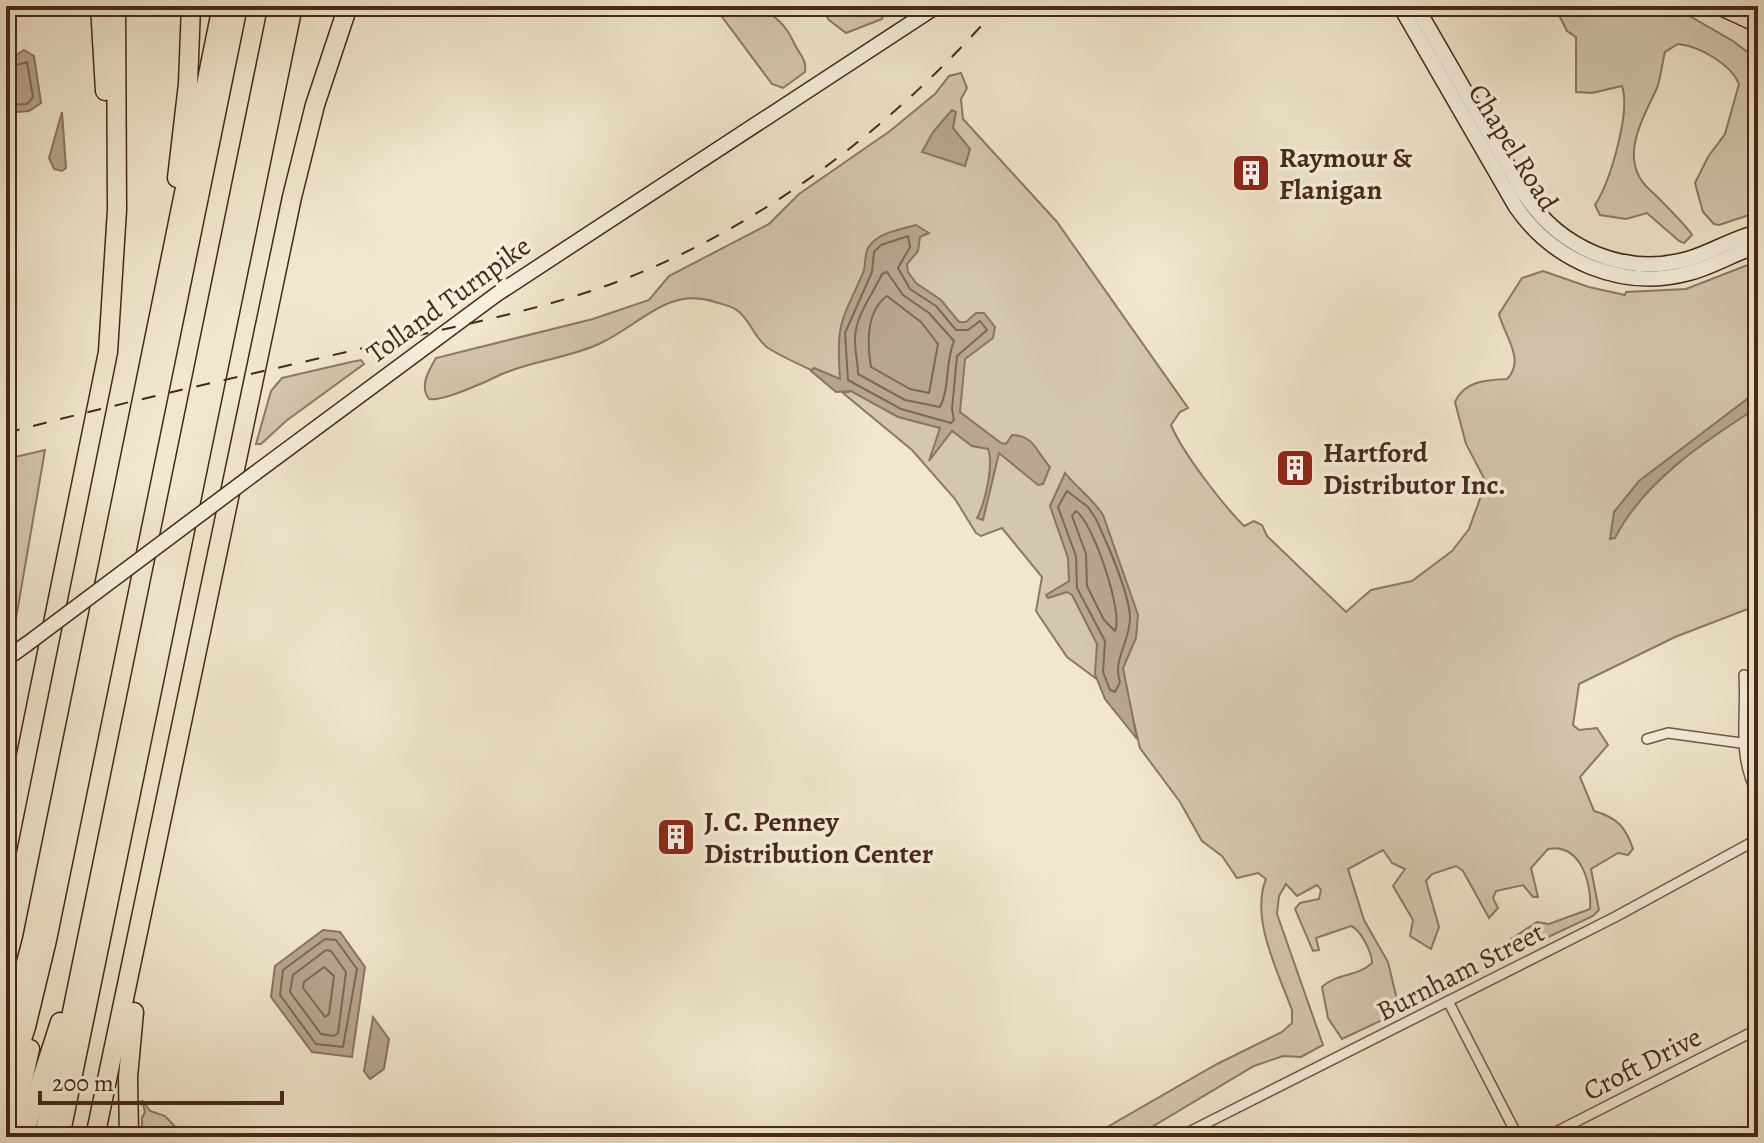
<svg xmlns="http://www.w3.org/2000/svg" width="1764" height="1143" font-family="Alegreya,serif">
  <style>
    .green { fill: #d3c7ae; stroke: #8e7864; stroke-width: 2 }
    .water { fill: #b7a690; stroke: #8b7460; stroke-width: 2 }
    .lines { fill: none; stroke-linecap: round; stroke-linejoin: round }
    .shore { stroke: #806754; stroke-width: 2 }
    .street-casing { stroke: #725846; stroke-width: 12 }
    .secondary-casing { stroke: #482819; stroke-width: 17 }
    .highway-casing { stroke: #482819; stroke-width: 21 }
    .street { stroke: #f5efde; stroke-width: 9 }
    .secondary { stroke: #f5efde; stroke-width: 14 }
    .highway { stroke: #f0e7cd; stroke-width: 18 }
    .rail { stroke: #482819; stroke-width: 2; stroke-dasharray: 14 14; stroke-linecap: butt }
    .secondary-bridge-casing { stroke: #482819; stroke-width: 17; stroke-linecap: butt }
    .secondary-bridge { stroke: #f5efde; stroke-width: 14 }
    .labels { text-anchor: middle; stroke-width: 7; stroke-linejoin: round; paint-order: stroke }
    .street-label { font-size: 28px; fill: #482819; stroke: #f5efde }
    .poi-label { font-size: 28px; font-weight: bold; fill: #482819; stroke: #f5efde; text-anchor: start }
  </style>
  <rect width="100%" height="100%" fill="#f0e7cd"/>
  <filter id="stains"><feTurbulence type="fractalNoise" baseFrequency=".0025" numOctaves="4"/><feColorMatrix values="0 0 0 0 .2 0 0 0 0 .09 0 0 0 0 .02 0 0 0 .5 -.17"/></filter>
  <radialGradient id="worn" r=".72"><stop offset=".6" stop-color="#630" stop-opacity="0"/><stop offset="1" stop-color="#630" stop-opacity=".3"/></radialGradient>
  <g class="green">
    <path d="M714 6C751 6 777 5 794 43 799 54 807 59 805 72L783 88 772 84Z"/>
    <path d="M820 6H886L882 19 846 33 829 20Z"/>
    <path d="M1542 6H1672L1733 41 1758 60V212L1719 225 1714 224 1703 212 1695 183 1708 157 1725 134 1739 84C1731 64 1699 46 1678 44L1665 52C1662 63 1661 77 1657 88 1643 119 1616 161 1651 191 1657 196 1690 230 1692 235L1684 243 1679 241 1647 213 1626 219 1600 215 1595 205C1610 182 1631 112 1622 86L1592 93 1576 92V37L1567 31 1560 17Z"/>
    <path d="M961 73 967 88 961 99 963 119 1057 222 1188 408 1180 412 1171 425C1182 452 1223 505 1244 526L1254 521 1262 525 1267 536 1346 612 1371 590 1412 581 1452 551 1469 529 1486 482 1466 444 1455 402C1464 381 1486 380 1507 379 1526 360 1504 335 1499 314L1522 278 1543 271 1589 287 1625 295 1626 292 1686 289 1758 261V605L1675 637 1579 684 1573 725 1579 730 1597 728 1608 745 1580 777 1594 811C1616 817 1626 827 1633 849L1628 855 1618 853 1591 869 1599 910 1593 916 1514 953 1509 950 1508 941 1537 922 1549 924 1590 909C1592 884 1581 843 1548 849L1531 868 1538 897H1533L1523 885 1496 891 1493 898 1498 908 1489 918 1463 871 1456 866 1432 874 1426 881 1439 927 1431 949 1410 936 1413 920 1393 886 1405 869 1392 863 1383 850 1348 869 1364 920 1388 962 1399 1008 1395 1014 1342 1039 1328 1018 1322 987C1336 973 1358 977 1372 963 1372 952 1360 929 1351 926L1316 938 1319 950 1313 951 1295 909 1300 903 1319 899 1321 890 1317 885 1297 896 1286 884 1279 896 1277 914 1323 1045 1301 1057 1283 1056 1254 1066 1135 1137H1090L1217 1064 1282 1032 1292 1023V1010C1278 972 1250 918 1266 879L1258 873 1237 878 1222 856 1202 841 1180 802 1140 748 1126 689 1097 648 1098 680 1067 657 1036 611 1042 577 1002 528 981 536 976 533 955 499 912 450 843 393 848 392C823 372 795 365 768 348 754 338 751 321 738 311 731 305 724 305 715 302 668 286 640 325 601 343 570 358 534 360 502 374 488 381 442 402 429 399 419 386 429 370 436 358L593 319 649 300 669 276 769 224 799 194 890 131 935 94 949 76Z"/>
    <path d="M351 362 361 360 364 364 286 421 261 444H256L271 391 282 378Z"/>
    <path d="M45 450 12 642 6 646V459Z"/>
    <path d="M142 1100 150 1111 165 1116 185 1137H142V1118L145 1112Z"/>
  </g>
  <g class="water">
    <path d="M24 50 34 56 41 103 29 111 6 113V62Z"/>
    <path d="M952 110 956 112 953 128 970 149 965 166 922 152 933 132Z"/>
    <path d="M62 112 66 168 62 171 54 169 49 158Z"/>
    <path d="M916 225 929 233 920 237 918 251 907 264 908 272 916 283 941 300 959 322H966L976 313H984L995 327 993 338 965 359 960 412 1001 443 1006 444 1012 435C1034 435 1037 453 1050 467L1043 484 1038 485 999 453 983 520 977 518C985 503 994 465 988 449L972 446 952 431 929 461 940 428 898 417 851 391 836 392 811 371 814 368 840 379C836 322 841 323 863 273 867 263 863 252 871 244 881 232 902 229 916 225Z"/>
    <path d="M1758 386V407C1705 441 1644 481 1615 538L1610 539 1614 512 1639 481 1747 399Z"/>
    <path d="M1065 473C1077 488 1093 499 1103 515L1138 615 1136 638 1123 668 1137 739 1105 699 1095 674 1097 644 1072 595 1067 592 1048 598 1046 595 1069 581 1068 558 1050 506Z"/>
    <path d="M323 930 340 932 365 967 352 1057 312 1052 271 997 275 966Z"/>
    <path d="M373 1017 389 1039 384 1069 370 1079 364 1071Z"/>
  </g>
  <g class="lines">
    <g class="shore">
      <path d="M6 68 27 62 33 97 27 104 6 105"/>
      <path d="M908 236 910 247 898 268 910 289 936 306 956 330H968L980 321 987 330 957 356 952 409 954 420 951 423 901 409 848 380 845 333 872 272 874 252 881 245Z"/>
      <path d="M887 272 903 295 929 313 954 341C945 362 950 388 940 407L905 400 858 374C858 363 855 352 855 341 854 317 873 294 882 274Z"/>
      <path d="M887 296 921 322 938 344 929 393 910 389 871 367C867 344 866 311 887 296Z"/>
      <path d="M1067 491 1088 507 1096 519C1107 543 1128 589 1130 616 1131 641 1112 659 1120 682L1115 692 1110 690 1103 672 1105 641 1077 588 1076 556 1058 507Z"/>
      <path d="M1076 511C1093 522 1124 614 1115 631L1104 620 1087 586 1086 554 1072 516Z"/>
      <path d="M325 939 336 940 357 969 343 1047 316 1044 280 995 283 970Z"/>
      <path d="M326 950 331 951 346 972 338 1033 334 1036 321 1034 290 992 293 975Z"/>
      <path d="M324 967 334 976 329 1014 325 1017 303 988 304 982Z"/>
    </g>
    <defs>
      <g id="street">
        <path d="M1744 675C1747 719 1736 755 1758 795"/>
        <path d="M1647 739 1668 733 1741 743"/>
        <path d="M1448 1001 1518 1137"/>
        <path d="M1179 1137 1615 917 1758 839"/>
        <path d="M1546 1137 1758 1029"/>
      </g>
      <g id="secondary">
        <path d="M1400 6 1516 207C1554 262 1623 291 1689 273 1713 267 1734 253 1758 246"/>
        <path d="M1416 6 1525 195C1560 248 1624 277 1688 259 1712 252 1733 238 1758 232"/>
        <path d="M254 474 497 294 937 6"/>
        <path d="M6 659 27 644"/>
      </g>
      <g id="highway">
        <path d="M100 6 105 91"/>
        <path d="M1721 6 1758 23"/>
        <path d="M177 178 188 84 191 6"/>
        <path d="M6 855 108 352 117 210 116 6"/>
        <path d="M6 1039 32 940 222 6"/>
        <path d="M6 1088 26 1027 47 940 238 6"/>
        <path d="M10 1137 30 1049"/>
        <path d="M23 1137 60 1022"/>
        <path d="M43 1137 62 1061 278 6"/>
        <path d="M60 1137 293 6"/>
        <path d="M95 1137 292 197 315 105 348 6"/>
        <path d="M129 1137 128 1077 134 1012"/>
      </g>
    </defs>
    <use href="#street" class="street-casing"/>
    <use href="#secondary" class="secondary-casing"/>
    <use href="#highway" class="highway-casing"/>
    <use href="#street" class="street"/>
    <use href="#secondary" class="secondary"/>
    <use href="#highway" class="highway"/>
    <path class="rail" d="M6 433C138 398 272 370 406 338 488 319 571 303 649 269 784 211 903 116 999 6"/>
    <defs>
      <path id="secondary-bridge" d="M27 644 254 474"/>
    </defs>
    <use href="#secondary-bridge" class="secondary-bridge-casing"/>
    <use href="#secondary-bridge" class="secondary-bridge"/>
  </g>
  <defs>
    <symbol id="building-square" viewBox="-11 -11 22 22"><rect x="-9" y="-9" width="18" height="18" rx="4" fill="#8f2418" stroke="#f5efde"/><path d="M-4-6H4V6H1V3H-1V6H-4ZM-2.5-4.3h1.7v1.8h-1.7ZM.8-4.3h1.7v1.8H.8ZM-2.5-1h1.7V.8h-1.7ZM.8-1h1.7V.8H.8Z" fill="#fff"/></symbol>
  </defs>
  <g fill-rule="evenodd">
    <use href="#building-square" x="1229" y="151" width="44" height="44"/>
    <use href="#building-square" x="1273" y="446" width="44" height="44"/>
    <use href="#building-square" x="654" y="815" width="44" height="44"/>
  </g>
  <g class="labels">
    <g class="street-label">
      <text transform="translate(1514 147) rotate(58)" y="10">Chapel Road</text>
      <text transform="translate(448 299) rotate(-36)" y="10">Tolland Turnpike</text>
      <text transform="translate(1460 971) rotate(-27)" y="10">Burnham Street</text>
      <text transform="translate(1642 1063) rotate(-27)" y="10">Croft Drive</text>
    </g>
    <g class="poi-label">
      <text x="1279" y="167">Raymour &amp;<tspan x="1279" dy="32">Flanigan</tspan></text>
      <text x="1323" y="462">Hartford<tspan x="1323" dy="32">Distributor Inc.</tspan></text>
      <text x="704" y="831">J. C. Penney<tspan x="704" dy="32">Distribution Center</tspan></text>
    </g>
  </g>
  <rect width="1764" height="1143" fill="none" stroke="#f0e7cd" stroke-width="32"/>
  <rect x="8" y="8" width="1748" height="1127" fill="none" stroke="#482819" stroke-width="4"/>
  <rect x="16" y="16" width="1732" height="1111" fill="none" stroke="#482819" stroke-width="2"/>
  <path d="M40 1091v12h242v-12" fill="none" stroke="#482819" stroke-width="4"/>
  <text x="52" y="1091" font-size="24" fill="#482819" stroke="#f5efde" stroke-width="6" paint-order="stroke">200 m</text>
  <rect width="100%" height="100%" filter="url(#stains)"/>
  <rect width="100%" height="100%" fill="url(#worn)"/>
</svg>
